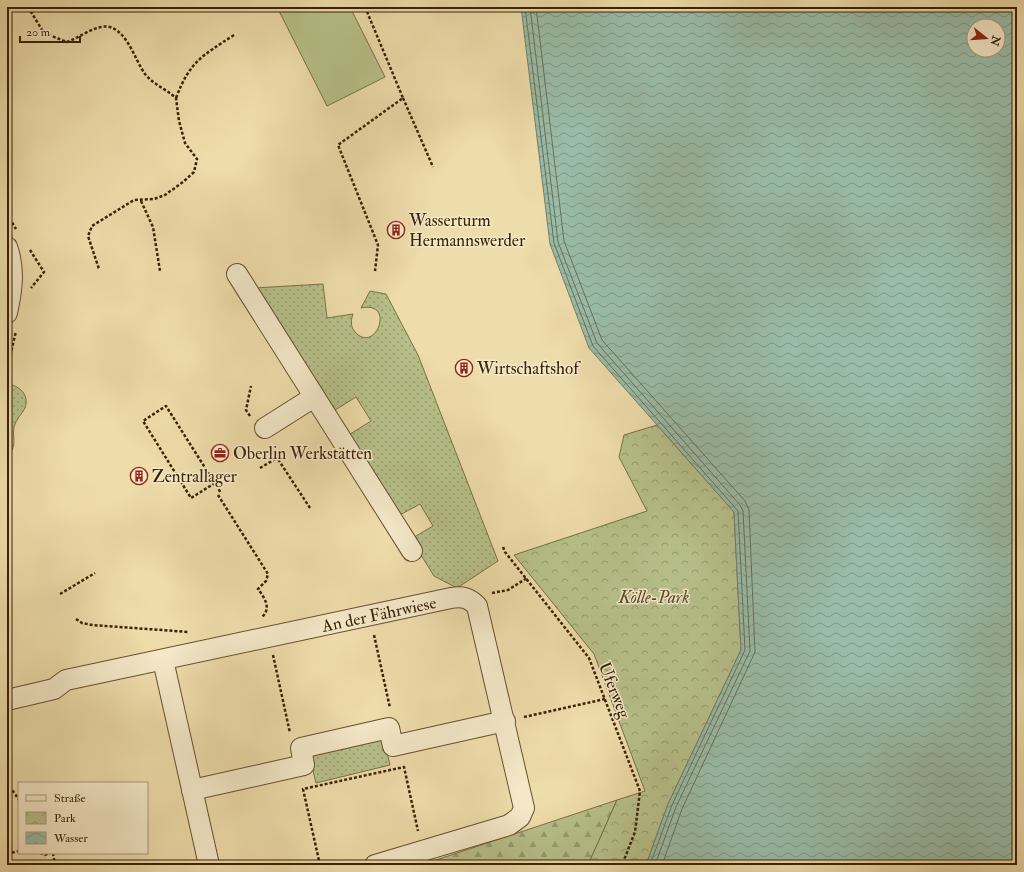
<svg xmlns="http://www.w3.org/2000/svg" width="1024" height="872" font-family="'IM FELL Double Pica',serif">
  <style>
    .grass { fill: url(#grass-dots); stroke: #787148 }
    .forest { fill: url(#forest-firs); stroke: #787148 }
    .park { fill: url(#park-crowns); stroke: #787148 }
    .pitch { fill: #b7c08a; stroke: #787148 }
    .water { fill: url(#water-waves); stroke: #737e67; fill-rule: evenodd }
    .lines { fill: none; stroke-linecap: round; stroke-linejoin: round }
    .shore { stroke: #696f57; stroke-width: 1 }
    .minor-casing { stroke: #66502f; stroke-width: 22 }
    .path { stroke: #392206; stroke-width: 2.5; stroke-dasharray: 3 2; stroke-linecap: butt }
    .minor { stroke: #f4e8c8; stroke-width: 20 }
    .labels { text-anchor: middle; stroke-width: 3; stroke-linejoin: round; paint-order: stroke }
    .poi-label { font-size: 17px; fill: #392206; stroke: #f4e8c8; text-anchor: start }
    .park-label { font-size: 17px; font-style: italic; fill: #584a27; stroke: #f4e8c8 }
    .street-label { font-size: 17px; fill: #392206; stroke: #f4e8c8 }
  </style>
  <defs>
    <pattern id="grass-dots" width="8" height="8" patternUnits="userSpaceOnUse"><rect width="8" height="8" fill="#b7c08a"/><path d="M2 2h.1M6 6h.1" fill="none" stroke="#969c6f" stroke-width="1.8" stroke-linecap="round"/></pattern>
    <pattern id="forest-firs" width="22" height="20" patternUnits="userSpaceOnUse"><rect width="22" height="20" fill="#b7c08a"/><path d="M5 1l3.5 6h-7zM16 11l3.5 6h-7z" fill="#969c6f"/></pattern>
    <pattern id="park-crowns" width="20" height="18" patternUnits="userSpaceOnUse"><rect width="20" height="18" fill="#b7c08a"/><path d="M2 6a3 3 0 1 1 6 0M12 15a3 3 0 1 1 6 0" fill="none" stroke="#969c6f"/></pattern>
    <pattern id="water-waves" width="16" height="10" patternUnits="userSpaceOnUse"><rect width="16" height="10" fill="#99bca8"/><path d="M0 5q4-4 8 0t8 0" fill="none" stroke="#7e9887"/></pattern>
  </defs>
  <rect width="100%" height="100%" fill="#eedcaa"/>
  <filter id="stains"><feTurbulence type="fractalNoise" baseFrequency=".005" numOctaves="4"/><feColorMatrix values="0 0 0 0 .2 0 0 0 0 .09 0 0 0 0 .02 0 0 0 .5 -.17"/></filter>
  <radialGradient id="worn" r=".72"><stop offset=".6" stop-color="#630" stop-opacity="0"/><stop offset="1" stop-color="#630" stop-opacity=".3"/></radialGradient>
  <g class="grass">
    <path d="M323 284 327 318 353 314C351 320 350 326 355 332 376 355 396 300 361 308L370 291 386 294 418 355 498 561 457 588 434 576 411 539 433 526 420 504 398 516 347 436 371 421 356 397 332 412 254 288Z"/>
    <path d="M7 384C19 385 30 395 25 408 22 414 16 419 14 427 12 438 18 448 7 455Z"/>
    <path d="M382 732 390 765 316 783 308 750Z"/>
  </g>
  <path class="forest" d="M617 800 588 865H420L424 864Z"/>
  <path class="park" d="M657 425 734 512 741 650 668 804 646 865H588L617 800 645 791 594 654 514 555 647 511 619 457 624 435Z"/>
  <path class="pitch" d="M277 7H350L385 77 327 106Z"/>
  <path class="water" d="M521 7H1017V865H646L668 804 741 650 734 512 589 348 550 244ZM974 26H998V50H974Z"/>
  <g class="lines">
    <g class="shore">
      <path d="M525 7 554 243 593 346 738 511 745 650 672 805 650 865"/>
      <path d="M530 7 558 242 597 343 740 505 743 511 750 651 676 807 655 865"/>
      <path d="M536 7 564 241 602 340 745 501 749 510 755 652 682 809 662 865"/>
    </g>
    <defs>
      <g id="minor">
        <path d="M7 247C15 269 12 290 7 313"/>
        <path d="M237 274 412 551"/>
        <path d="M265 428 314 397"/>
        <path d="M163 660 209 865"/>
        <path d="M7 700 54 689 66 680 451 598C463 596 469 598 477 606L524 808 520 817 509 825 375 865"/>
        <path d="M192 790 304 765 301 748 389 728 393 746 505 721"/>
      </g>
    </defs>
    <use href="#minor" class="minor-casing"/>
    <g class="path">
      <path d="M28 7 44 33 67 42C78 38 90 29 101 27 125 22 134 59 145 74 154 85 166 89 176 98L179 121 185 143 197 159 194 172 183 182 165 195 154 199 134 200 92 226 88 236 99 269"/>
      <path d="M365 7 403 98 338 145 378 245 375 271"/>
      <path d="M176 98C190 61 202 56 234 35"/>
      <path d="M403 98 433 167"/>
      <path d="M141 201 153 227 160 271"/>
      <path d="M7 214 16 229"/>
      <path d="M30 250 44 272 31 288"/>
      <path d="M7 370 16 331"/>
      <path d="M250 416 246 410 251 386"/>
      <path d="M270 447 310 508"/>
      <path d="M260 468 277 458"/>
      <path d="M215 483 191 498 143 421 166 406 221 493"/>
      <path d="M218 495 268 574 266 581 258 589C264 597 272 608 262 617"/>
      <path d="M503 547 505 552 589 658 640 791 635 832 622 865"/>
      <path d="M492 593 508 590 527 578"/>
      <path d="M60 594 95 573"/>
      <path d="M76 619 82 623 92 625 189 632"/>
      <path d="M374 635 390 708"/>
      <path d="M273 655 290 733"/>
      <path d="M524 717 605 699"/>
      <path d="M7 782 19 800"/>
      <path d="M40 853 45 855 49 853"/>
      <path d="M53 853 55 865"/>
      <path d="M7 854 19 851"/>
      <path d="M320 865 303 789 404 767 418 831"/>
    </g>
    <use href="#minor" class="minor"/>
  </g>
  <defs>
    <symbol id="building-ring" viewBox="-11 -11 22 22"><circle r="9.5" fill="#f4e8c8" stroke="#8f2418" stroke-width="1.5"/><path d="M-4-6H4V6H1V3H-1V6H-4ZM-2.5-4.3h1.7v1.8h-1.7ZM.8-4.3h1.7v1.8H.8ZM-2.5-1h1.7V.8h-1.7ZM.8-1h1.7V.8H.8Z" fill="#8f2418"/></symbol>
    <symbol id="office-ring" viewBox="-11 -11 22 22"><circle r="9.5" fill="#f4e8c8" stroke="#8f2418" stroke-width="1.5"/><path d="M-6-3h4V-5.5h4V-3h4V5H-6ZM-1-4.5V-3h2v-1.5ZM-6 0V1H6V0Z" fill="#8f2418"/></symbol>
  </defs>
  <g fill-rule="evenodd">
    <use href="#building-ring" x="386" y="220" width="20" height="20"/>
    <use href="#building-ring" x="454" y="358" width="20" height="20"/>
    <use href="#office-ring" x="210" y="443" width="20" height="20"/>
    <use href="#building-ring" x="129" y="466" width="20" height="20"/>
  </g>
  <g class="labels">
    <g class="poi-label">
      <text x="409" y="226">Wasserturm<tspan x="409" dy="20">Hermannswerder</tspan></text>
      <text x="477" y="374">Wirtschaftshof</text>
      <text x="233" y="459">Oberlin Werkstätten</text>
      <text x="152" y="482">Zentrallager</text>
    </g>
    <g class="park-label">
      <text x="654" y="603">Kölle-Park</text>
    </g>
    <g class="street-label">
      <text transform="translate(379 614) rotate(-12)" y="6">An der Fährwiese</text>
      <text transform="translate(615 690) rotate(68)" y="6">Uferweg</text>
    </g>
  </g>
  <rect width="1024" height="872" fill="none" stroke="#eedcaa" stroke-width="24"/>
  <rect x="8" y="8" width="1008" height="856" fill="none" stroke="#392206" stroke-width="2"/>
  <rect x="12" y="12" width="1000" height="848" fill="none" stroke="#392206"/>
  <rect x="18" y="782" width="130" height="72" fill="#f4e8c8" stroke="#a9997a"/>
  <rect x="26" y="795" width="20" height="6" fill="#f4e8c8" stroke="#a9997a"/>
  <text x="54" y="802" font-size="12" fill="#392206">Straße</text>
  <rect x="26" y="812" width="20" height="12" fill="url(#park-crowns)" stroke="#a9997a"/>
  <text x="54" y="822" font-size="12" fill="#392206">Park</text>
  <rect x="26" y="832" width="20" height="12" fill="url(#water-waves)" stroke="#a9997a"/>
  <text x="54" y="842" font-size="12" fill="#392206">Wasser</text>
  <g transform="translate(986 38) rotate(107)"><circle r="19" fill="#f4e8c8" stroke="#a9997a"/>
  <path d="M0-3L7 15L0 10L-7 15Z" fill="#8f2418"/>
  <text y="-6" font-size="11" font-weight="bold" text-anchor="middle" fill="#392206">N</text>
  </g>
  <path d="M20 36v6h60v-6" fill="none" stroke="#392206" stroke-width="2"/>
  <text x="26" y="36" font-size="12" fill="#392206" stroke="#f4e8c8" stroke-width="3" paint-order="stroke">20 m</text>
  <rect width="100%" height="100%" filter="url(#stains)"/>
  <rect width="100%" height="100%" fill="url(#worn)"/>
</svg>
